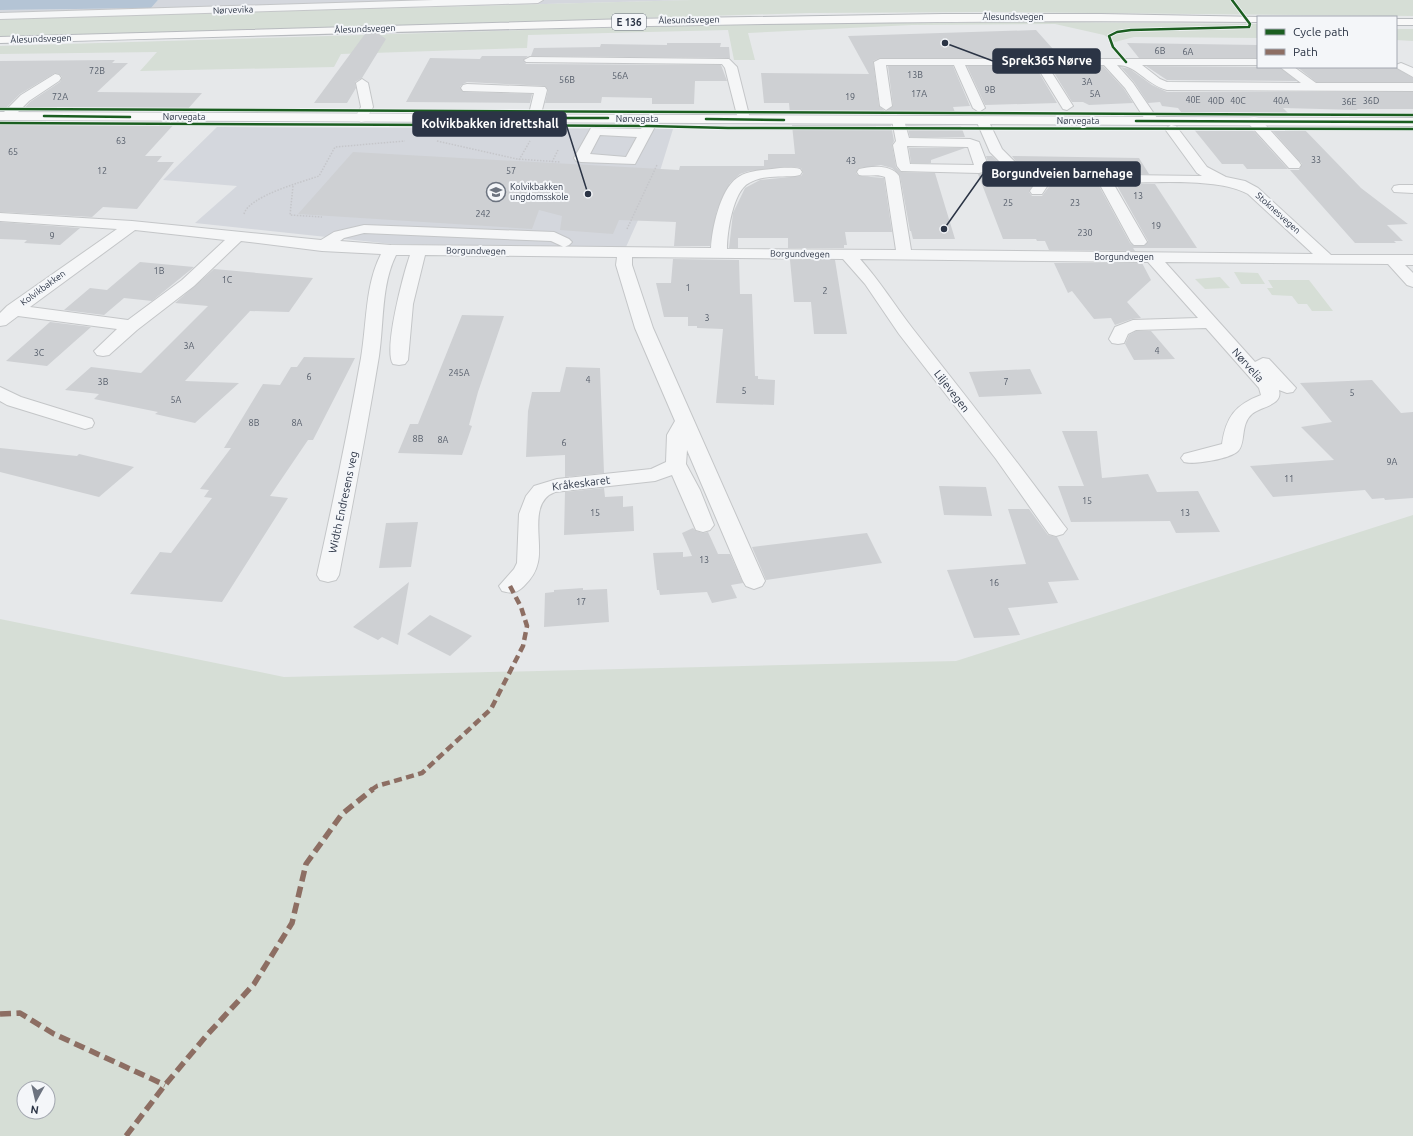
<svg xmlns="http://www.w3.org/2000/svg" width="1413" height="1136" font-family="Ubuntu,sans-serif">
  <style>
    .built { fill: #d4d7dd }
    .green { fill: #d6ded6; fill-rule: evenodd }
    .water { fill: #b4c4d5 }
    .building { fill: #ced0d3 }
    .lines { fill: none; stroke-linecap: round; stroke-linejoin: round }
    .minor-casing { stroke: #c4c6c8; stroke-width: 2 }
    .major-casing { stroke: #c2c5c8; stroke-width: 2 }
    .highway-casing { stroke: #b8bbbf; stroke-width: 2 }
    .path { stroke: #c5c6ca; stroke-width: 1.5; stroke-dasharray: 1.5 1.5; stroke-linecap: butt }
    .minor { fill: #f5f6f7; fill-rule: evenodd }
    .major { fill: #f8f8f8; fill-rule: evenodd }
    .highway { fill: #f8f8f8; fill-rule: evenodd }
    .quiet-far1 { stroke: #8d6e63; stroke-width: 4.5; stroke-dasharray: 8 4.5; stroke-linecap: butt }
    .quiet { stroke: #8d6e63; stroke-width: 5.5; stroke-dasharray: 11 5.5; stroke-linecap: butt }
    .cycleway-casing { stroke: #f4f6f9; stroke-width: 4 }
    .cycleway { stroke: #1b5e20; stroke-width: 2.5 }
    .labels { text-anchor: middle; stroke-width: 4; stroke-linejoin: round; paint-order: stroke }
    .far-street-label { font-size: 9px; fill: #2b3445; stroke: #f4f6f9 }
    .number-label { font-size: 9px; fill: #545c69 }
    .far-poi-label { font-size: 9px; fill: #2b3445; stroke: #f4f6f9; text-anchor: start }
    .shield { fill: #f4f6f9; stroke: #676e7b; stroke-width: 1 }
    .shield-label { font-size: 10px; font-weight: bold; fill: #2b3445 }
    .street-label { font-size: 11px; fill: #2b3445; stroke: #f4f6f9 }
    .leader { fill: none; stroke: #2b3445; stroke-width: 1.5 }
    .callout-dot { fill: #2b3445; stroke: #f4f6f9; stroke-width: 1.5 }
    .callout { fill: #2b3445; stroke: #2b3445; stroke-width: 1.5 }
    .callout-label { font-size: 12px; text-anchor: middle; font-weight: bold; fill: #fff }
  </style>
  <rect width="100%" height="100%" fill="#e6e8ea"/>
  <g class="built">
    <path d="M158 0H692L0 19V10L151 8Z"/>
    <path d="M217 127 673 129 660 171 626 247 392 244 195 223 237 186 163 180Z"/>
  </g>
  <g class="green">
    <path d="M692 0H1413V16L994 12 810 13 0 37V19Z"/>
    <path d="M1054 22 1258 24V38L1134 37 1115 42 1104 35 1055 24 912 25 748 33 755 60H734L728 30 528 35 527 48 341 54 334 67 140 71 157 52 0 54V46L722 24Z"/>
    <path d="M1396 29H1413V41L1396 40Z"/>
    <path d="M1234 272 1258 273 1265 284H1241Z"/>
    <path d="M1220 277 1230 288 1205 289 1195 279Z"/>
    <path d="M1268 280H1309L1333 311H1312L1307 304H1298L1292 296 1272 295 1267 288H1273Z"/>
    <path d="M1413 515V1136H0V619L284 677 956 661ZM24 1088H48V1112H24Z"/>
  </g>
  <path class="water" d="M0 0H158L151 8 0 10Z"/>
  <g class="building">
    <path d="M1036 30 1061 58H880L873 61 879 106 885 111 893 106 888 66H953L970 106 953 107 956 115 790 114 789 103H764L761 73 869 74 848 36Z"/>
    <path d="M365 34H379L386 39 362 78 355 82 356 88 347 103H314Z"/>
    <path d="M667 43H721L720 47H729L730 58 531 56 534 48 600 47 601 44 667 45Z"/>
    <path d="M1127 43 1258 45V58H1139Z"/>
    <path d="M482 56H528L523 60 526 64 721 65 727 81H695L694 104H652V98L602 97 601 103H545L548 90 545 86 467 82 463 84 460 87 463 92 532 94 530 103 406 102 430 58 480 59Z"/>
    <path d="M115 60 112 63H128L97 92 202 93 186 111H22L30 102 60 82 62 77 59 74 55 73 20 94 3 111 0 110V61Z"/>
    <path d="M967 66H1035L1057 103 985 105Z"/>
    <path d="M1050 66H1103L1124 89 1133 103 1089 105 1083 102H1072Z"/>
    <path d="M1146 66 1279 67 1297 81 1167 80Z"/>
    <path d="M1121 67 1130 69 1152 85 1167 92H1413V109H1356L1358 110 1283 108 1291 116H1184L1178 108 1162 106 1160 102 1148 103 1134 82Z"/>
    <path d="M1297 67H1395L1413 78V82H1316Z"/>
    <path d="M0 122H176L145 156H162L157 162H174L137 209 103 207 92 217 0 212Z"/>
    <path d="M792 125H891L894 141 892 145 896 167 901 172 935 173 955 239H913L911 231H910L900 176 892 168 881 165 859 168 856 173 859 176 884 178 892 232H845L847 245H844V248H788V238H738V248H729L733 213 745 188 760 180 801 176 803 173 801 168 793 167 749 171 740 174 730 183 717 210 710 246H674L676 222 619 220 613 234 560 230 562 216 539 210 532 229 298 214 353 152 679 170 680 166H764V160H768V154H795Z"/>
    <path d="M907 125 961 126 965 137H910Z"/>
    <path d="M1192 127H1250L1288 169H1247L1243 164H1222Z"/>
    <path d="M1269 127H1302L1361 188 1408 224 1387 225 1403 241H1394L1396 243H1355L1290 170H1299L1302 164Z"/>
    <path d="M909 148H965L931 160V163H911Z"/>
    <path d="M986 156H992L1007 170H1017L1020 167 1012 156 1139 158 1149 174 1046 173 1040 174 1029 192 1032 196H1042L1051 184H1098L1130 243 1134 246H1144L1148 241 1116 184H1155L1197 248H1133L1135 251 1049 250 1045 241H1037L1036 239H1003L978 174 987 172 990 169Z"/>
    <path d="M0 222 80 228 60 245 24 243 27 240 0 239Z"/>
    <path d="M673 259 739 260 740 294H752L755 376H758V379L775 380 774 405 716 403 723 329 697 328V326H688V317H664L656 283H671Z"/>
    <path d="M790 260H835L847 334H814L811 302H794Z"/>
    <path d="M140 262 194 267 152 301 124 298 104 315 64 310 90 288 107 290Z"/>
    <path d="M1054 263H1142L1151 280 1127 302 1141 318 1132 319 1115 325 1111 318 1094 319 1072 291 1068 293Z"/>
    <path d="M214 269 313 278 289 312 250 311 185 381 239 383 195 423 155 414 158 412 94 399 99 394 65 390 91 367 141 373 208 306 175 303Z"/>
    <path d="M462 315 504 316 478 392 469 425 472 426 462 455 398 453 410 424H418Z"/>
    <path d="M50 322 91 327 47 366 6 361Z"/>
    <path d="M1136 331H1151L1175 359 1134 360 1125 344 1129 335Z"/>
    <path d="M304 357 355 358 313 440H308L270 496 288 498 222 602 130 594 160 552 171 553 212 498 204 497 209 490 200 489 231 448H224L263 384 280 385 291 367H297Z"/>
    <path d="M566 367 600 368 604 473 565 477V455L526 457 528 411 532 392H560Z"/>
    <path d="M1030 369 1042 394 979 397 969 372Z"/>
    <path d="M1372 380 1401 413 1413 412V498L1385 500 1384 498 1372 499 1365 490 1273 497 1250 466 1334 460 1301 427 1332 422 1300 383Z"/>
    <path d="M1062 431H1097L1102 478 1148 474 1157 492 1198 491 1220 532 1176 533 1170 521 1071 522 1058 486H1084Z"/>
    <path d="M0 448 77 456 79 454 134 467 99 497 0 472Z"/>
    <path d="M939 486 986 487 992 516 944 515Z"/>
    <path d="M604 488 605 497 623 496V507L633 506 634 531 564 535 565 492Z"/>
    <path d="M1008 509H1029L1048 535 1057 537 1079 580 1048 582 1058 603 1008 608 1020 635 974 638 947 570 1026 564Z"/>
    <path d="M418 522 411 567 379 568 386 523Z"/>
    <path d="M693 528 696 531 703 533 708 532 718 554H730L743 583 731 585 737 598 712 603 707 592 660 595 659 590H657L653 553 683 552V557L692 556 682 533Z"/>
    <path d="M867 533 882 563 766 580 752 547Z"/>
    <path d="M409 582 398 645 382 637 378 640 353 627Z"/>
    <path d="M583 588V590L607 589 609 622 544 627 545 593 554 592V590Z"/>
    <path d="M430 615 472 636 450 656 407 634Z"/>
  </g>
  <g class="lines">
    <defs>
      <g id="minor">
        <path d="M434 0H543L538 3 0 19V13Z"/>
        <path d="M530 57 729 59 737 67 750 119 744 123 738 119 725 68 722 64 526 62 524 60Z"/>
        <path d="M880 59H1258V65H1142L1160 79 1167 82 1301 83 1280 67H1294L1316 83H1413V91L1167 90C1145 84 1137 65 1117 65L1133 83 1159 121 1153 125 1148 124 1125 88 1104 65H1047L1073 106 1067 110 1063 109 1036 65H965L985 108 979 112 973 108 954 65H886L892 106 886 110 880 106 874 62Z"/>
        <path d="M1401 63 1413 68V77L1397 68 1396 65Z"/>
        <path d="M55 74 59 75 61 78 59 81 29 101 11 119H3L1 116 3 113 21 95Z"/>
        <path d="M362 79 368 83 373 107 365 121 361 122 355 118 361 107 356 83Z"/>
        <path d="M467 84 545 87 547 90 540 118 534 122 528 118 534 93 463 91 461 88 463 85Z"/>
        <path d="M653 115 659 119 635 164 581 162 576 161 574 158 591 128 641 129 649 116ZM600 135 637 137 626 157 590 154Z"/>
        <path d="M898 116 904 120 909 138 970 139 979 142 989 168 987 171 979 173 901 171 897 166 893 145 896 141 892 120ZM907 146 968 147 974 165 910 164Z"/>
        <path d="M982 116 988 120 1002 149 1019 166 1017 169H1007L990 152 976 120Z"/>
        <path d="M1254 117 1259 118 1299 162 1301 165 1299 168H1289L1249 124 1248 121 1249 118Z"/>
        <path d="M1171 125 1176 126 1207 167 1226 177 1245 181 1258 188 1331 255H1413V265H1405L1413 273V287L1407 285 1388 264 1165 262 1255 362 1263 358 1269 359 1296 388 1293 392 1287 393 1279 390C1283 406 1261 406 1252 414 1240 424 1246 443 1238 451 1230 459 1194 465 1184 462L1181 458 1184 454 1222 444C1226 417 1235 405 1261 395L1259 388 1206 328 1136 330 1128 334 1124 343 1118 344 1112 343 1109 339 1115 327 1133 320 1198 318 1148 262 860 259C880 281 895 306 913 329 964 394 1015 458 1063 524L1067 529 1063 534 1056 536 1049 534 996 459 899 334 865 284 843 259 632 257V265L653 328 765 581 762 586 754 589 746 586 743 581 687 450 686 464 700 490 714 525 710 530 703 532 696 530 672 475 655 481 555 492C528 502 543 541 538 562 536 572 531 579 524 586 517 593 512 594 502 591L499 586 514 569 517 563 519 514 526 496 534 486 557 479 651 469 666 462 667 435 675 421 635 328 616 265 617 257 425 255 413 304 408 360 405 364 399 365 393 364C383 350 404 272 410 255H396C381 285 384 323 379 356 367 429 353 502 339 575L336 580 328 582 320 580 317 575C333 503 348 430 361 358 367 323 365 285 381 254L322 251 241 241 194 286 137 330 109 355 103 356 97 355 94 351 117 329 18 316 6 325 0 326V313L7 306 117 229 0 221V213L132 221 321 240 334 232 364 225 554 232 569 239 572 242 569 245 564 247 551 241 364 233 344 238 340 241 391 245 711 248C712 229 720 190 737 178 746 171 761 170 772 169 781 168 791 167 800 169L802 172 800 175 795 176C780 177 762 175 749 183 733 191 727 232 727 249L896 250 885 177C877 173 868 177 859 175L857 172 859 169C871 166 891 164 899 176L911 250 1313 254 1248 194C1218 177 1149 183 1113 183L1147 242 1144 245H1134L1131 242 1099 183 1050 182 1042 194H1032L1030 191 1041 175 1046 174 1202 176 1197 173 1165 129ZM135 230 225 240 182 280 128 320 30 307Z"/>
        <path d="M1399 185H1413V193L1394 192 1392 189 1394 186Z"/>
        <path d="M0 387 21 397 92 419 94 423 92 427 85 429 7 405 0 401Z"/>
      </g>
      <path id="major" d="M0 112 1413 118V126L0 120Z"/>
      <g id="highway">
        <path d="M943 14H1101L1262 17H1258V22C838 18 419 31 0 43V37L629 19Z"/>
        <rect x="1396" y="19" width="17" height="6"/>
      </g>
    </defs>
    <use href="#minor" class="minor-casing"/>
    <use href="#major" class="major-casing"/>
    <use href="#highway" class="highway-casing"/>
    <g class="path">
      <path d="M437 141 517 159 560 162"/>
      <path d="M519 160 530 141"/>
      <path d="M552 162 558 150"/>
      <path d="M293 186 290 215 322 217"/>
      <path d="M244 214C249 196 302 182 319 176L335 147 405 141"/>
      <path d="M627 229 657 165"/>
    </g>
    <use href="#minor" class="minor"/>
    <use href="#major" class="major"/>
    <use href="#highway" class="highway"/>
    <path class="quiet-far1" d="M371 790 377 786 422 773 491 709 523 646 527 626 521 607 510 586"/>
    <g class="quiet">
      <path d="M0 1014 20 1013 54 1034 165 1085"/>
      <path d="M126 1136 165 1085 207 1035 254 984 292 923 306 864 342 814 373 789"/>
    </g>
    <defs>
      <g id="cycleway">
        <path d="M1126 62 1113 47 1109 36 1117 32 1131 30 1249 27 1250 24 1232 0"/>
        <path d="M0 109 1413 115"/>
        <path d="M44 116 130 117"/>
        <path d="M484 118H608"/>
        <path d="M706 119 784 120"/>
        <path d="M1136 121 1413 122"/>
        <path d="M0 123 649 126 728 128 1413 129"/>
      </g>
    </defs>
    <use href="#cycleway" class="cycleway-casing"/>
    <use href="#cycleway" class="cycleway"/>
  </g>
  <defs>
    <symbol id="school-ring" viewBox="-11 -11 22 22"><circle r="9.5" fill="#f4f6f9" stroke="#6c737f" stroke-width="1.5"/><path d="M0-5L7-2L0 1L-7-2ZM-4 1L0 2.5L4 1V4Q0 6-4 4Z" fill="#6c737f"/></symbol>
  </defs>
  <g fill-rule="evenodd">
    <use href="#school-ring" x="485" y="181" width="22" height="22"/>
  </g>
  <g class="labels">
    <g class="far-street-label">
      <text transform="translate(233 10) rotate(-2)" y="3">Nørvevika</text>
      <text x="1013" y="20">Ålesundsvegen</text>
      <text transform="translate(689 20) rotate(-1)" y="3">Ålesundsvegen</text>
      <text transform="translate(365 29) rotate(-2)" y="3">Ålesundsvegen</text>
      <text transform="translate(41 39) rotate(-2)" y="3">Ålesundsvegen</text>
      <text x="184" y="120">Nørvegata</text>
      <text x="637" y="122">Nørvegata</text>
      <text x="1078" y="124">Nørvegata</text>
      <text transform="translate(1278 213) rotate(42)" y="3">Stoknesvegen</text>
      <text transform="translate(476 251) rotate(1)" y="3">Borgundvegen</text>
      <text transform="translate(800 254) rotate(1)" y="3">Borgundvegen</text>
      <text x="1124" y="260">Borgundvegen</text>
      <text transform="translate(43 288) rotate(-36)" y="3">Kolvikbakken</text>
    </g>
    <g class="number-label">
      <text x="1160" y="54">6B</text>
      <text x="1188" y="55">6A</text>
      <text x="97" y="74">72B</text>
      <text x="915" y="78">13B</text>
      <text x="620" y="79">56A</text>
      <text x="567" y="83">56B</text>
      <text x="1087" y="85">3A</text>
      <text x="990" y="93">9B</text>
      <text x="919" y="97">17A</text>
      <text x="1095" y="97">5A</text>
      <text x="60" y="100">72A</text>
      <text x="850" y="100">19</text>
      <text x="1193" y="103">40E</text>
      <text x="1216" y="104">40D</text>
      <text x="1238" y="104">40C</text>
      <text x="1281" y="104">40A</text>
      <text x="1371" y="104">36D</text>
      <text x="1349" y="105">36E</text>
      <text x="121" y="144">63</text>
      <text x="13" y="155">65</text>
      <text x="1316" y="163">33</text>
      <text x="851" y="164">43</text>
      <text x="102" y="174">12</text>
      <text x="511" y="174">57</text>
      <text x="1138" y="199">13</text>
      <text x="1008" y="206">25</text>
      <text x="1075" y="206">23</text>
      <text x="483" y="217">242</text>
      <text x="1156" y="229">19</text>
      <text x="1085" y="236">230</text>
      <text x="52" y="239">9</text>
      <text x="159" y="274">1B</text>
      <text x="227" y="283">1C</text>
      <text x="688" y="291">1</text>
      <text x="825" y="294">2</text>
      <text x="707" y="321">3</text>
      <text x="189" y="349">3A</text>
      <text x="1157" y="354">4</text>
      <text x="39" y="356">3C</text>
      <text x="459" y="376">245A</text>
      <text x="309" y="380">6</text>
      <text x="588" y="383">4</text>
      <text x="103" y="385">3B</text>
      <text x="1006" y="385">7</text>
      <text x="744" y="394">5</text>
      <text x="1352" y="396">5</text>
      <text x="176" y="403">5A</text>
      <text x="254" y="426">8B</text>
      <text x="297" y="426">8A</text>
      <text x="418" y="442">8B</text>
      <text x="443" y="443">8A</text>
      <text x="564" y="446">6</text>
      <text x="1392" y="465">9A</text>
      <text x="1289" y="482">11</text>
      <text x="1087" y="504">15</text>
      <text x="595" y="516">15</text>
      <text x="1185" y="516">13</text>
      <text x="704" y="563">13</text>
      <text x="994" y="586">16</text>
      <text x="581" y="605">17</text>
    </g>
    <g class="far-poi-label">
      <text x="510" y="190">Kolvikbakken<tspan x="510" dy="10">ungdomsskole</tspan></text>
    </g>
    <rect class="shield" x="612" y="14" width="34" height="16" rx="3"/>
    <g class="shield-label">
      <text x="629" y="26">E 136</text>
    </g>
    <g class="street-label">
      <text transform="translate(1248 365) rotate(48)" y="4">Nørvelia</text>
      <text transform="translate(952 391) rotate(52)" y="4">Liljevegen</text>
      <text transform="translate(581 483) rotate(-7)" y="4">Kråkeskaret</text>
      <text transform="translate(343 502) rotate(-78)" y="4">Width Endresens veg</text>
    </g>
  </g>
  <path class="leader" d="M945 43L993 61M588 194L566 124M944 229L983 174"/>
  <g class="callout-dot">
    <circle cx="945" cy="43" r="4"/>
    <circle cx="588" cy="194" r="4"/>
    <circle cx="944" cy="229" r="4"/>
  </g>
  <g class="callout">
    <rect x="993" y="49" width="107" height="24" rx="4"/>
    <rect x="413" y="112" width="153" height="24" rx="4"/>
    <rect x="983" y="162" width="157" height="24" rx="4"/>
  </g>
  <g class="callout-label">
    <text x="1047" y="65">Sprek365 Nørve</text>
    <text x="490" y="128">Kolvikbakken idrettshall</text>
    <text x="1062" y="178">Borgundveien barnehage</text>
  </g>
  <rect x="1257" y="16" width="140" height="52" fill="#f4f6f9" stroke="#a4a8b1"/>
  <rect x="1265" y="29" width="20" height="6" fill="#1b5e20" stroke="#a4a8b1"/>
  <text x="1293" y="36" font-size="12" fill="#2b3445">Cycle path</text>
  <rect x="1265" y="49" width="20" height="6" fill="#8d6e63" stroke="#a4a8b1"/>
  <text x="1293" y="56" font-size="12" fill="#2b3445">Path</text>
  <g transform="translate(36 1100) rotate(188)"><circle r="19" fill="#f4f6f9" stroke="#a4a8b1"/>
  <path d="M0-3L7 15L0 10L-7 15Z" fill="#6c737f"/>
  <text y="-6" font-size="11" font-weight="bold" text-anchor="middle" fill="#2b3445">N</text>
  </g>
</svg>
